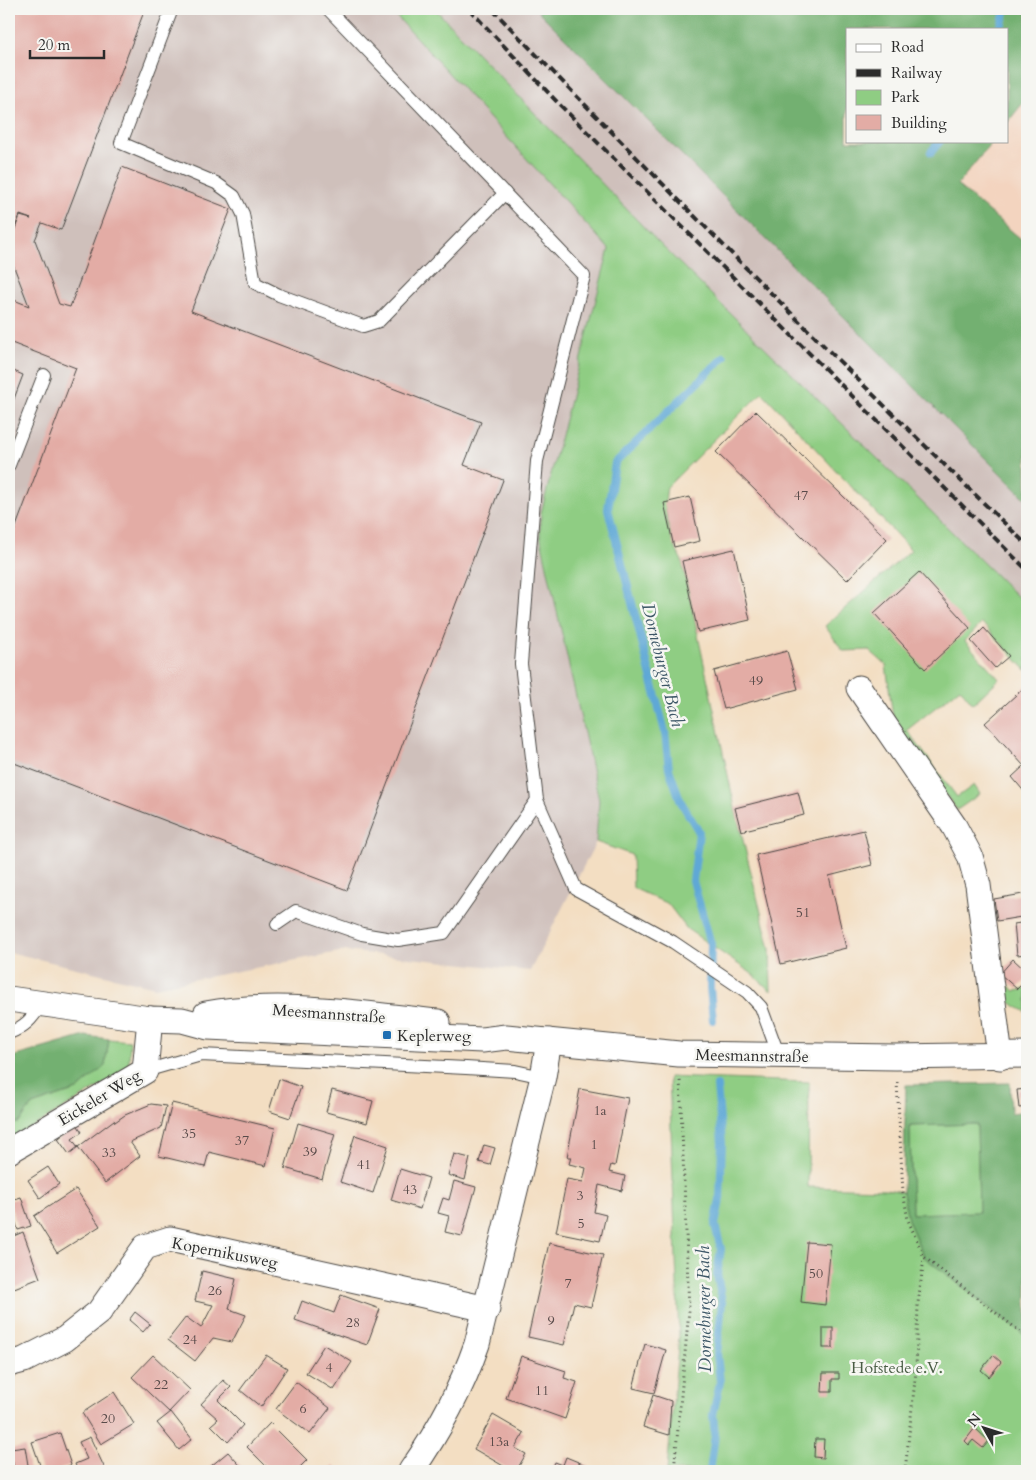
<svg xmlns="http://www.w3.org/2000/svg" width="1036" height="1480" font-family="Cardo,serif">
  <style>
    .built { fill: #f3d4bf }
    .industrial { fill: #cfc0bb }
    .green { fill: #8fcd83; stroke: #5d7c57 }
    .forest { fill: #73b071; stroke: #4f6e4e; fill-rule: evenodd }
    .lines { fill: none; stroke-linecap: round; stroke-linejoin: round }
    .stream { stroke: #5fa8d6; stroke-width: 8 }
    .building { fill: #e3aca5 }
    .lane-casing { stroke: #494642; stroke-width: 14 }
    .street-casing { stroke: #494642; stroke-width: 27 }
    .path { stroke: #494642; stroke-width: 3; stroke-dasharray: 1 4; stroke-linecap: butt }
    .lane { stroke: #fff; stroke-width: 12 }
    .street { stroke: #fff; stroke-width: 25 }
    .rail { stroke: #2b2b2b; stroke-width: 4; stroke-dasharray: 8 4; stroke-linecap: butt }
    .poi-dot { fill: #1f6fb2; stroke: #f6f6f2; stroke-width: 2 }
    .labels { text-anchor: middle; stroke-width: 5; stroke-linejoin: round; paint-order: stroke }
    .number-label { font-size: 14px; fill: #594b4a }
    .street-label { font-size: 16px; fill: #2b2b2b; stroke: #f6f6f2 }
    .poi-label { font-size: 16px; fill: #2b2b2b; stroke: #f6f6f2; text-anchor: start }
    .park-label { font-size: 16px; fill: #495c45; stroke: #f6f6f2 }
    .water-label { font-size: 18px; font-style: italic; fill: #3d5767; stroke: #f6f6f2 }
  </style>
  <rect width="100%" height="100%" fill="#f6f6f2"/>
  <filter id="ink" filterUnits="userSpaceOnUse"><feTurbulence type="fractalNoise" baseFrequency=".02" numOctaves="2"/><feDisplacementMap in="SourceGraphic" scale="10" xChannelSelector="R" yChannelSelector="G"/><feConvolveMatrix kernelMatrix="1 2 1 2 8 2 1 2 1" color-interpolation-filters="sRGB"/></filter>
  <filter id="wash" filterUnits="userSpaceOnUse"><feTurbulence type="fractalNoise" baseFrequency=".0096" numOctaves="4" result="noise"/><feDisplacementMap in="SourceGraphic" scale="20" xChannelSelector="R" yChannelSelector="G"/><feGaussianBlur stdDeviation="1.12" result="paint"/><feColorMatrix in="noise" values="0 0 0 0 0 0 0 0 0 0 0 0 0 0 0 0 0 1.4 0 .05"/><feComposite in="paint" operator="in"/></filter>
  <g filter="url(#wash)">
    <rect width="100%" height="100%" fill="#f3dec2"/>
    <path class="built" d="M1027 98V244L957 186 993 141H1007V123Z"/>
    <g class="industrial">
      <path d="M9 9H390L609 249 541 513 540 534 599 800 596 842 530 971 344 951 155 987 9 952Z"/>
      <path d="M435 9H536L1027 500V606L658 242Z"/>
    </g>
    <g class="green">
      <path d="M390 9H435L658 242 1027 606V671L982 623 965 641 999 679 973 704 960 688 907 730 957 797 974 785 980 794 957 810 894 725 886 665 869 650 843 651 825 626 911 550 762 392 667 487C662 512 670 539 682 561L735 808 770 949 771 991 751 973 687 929 668 904 633 888 632 855 596 842 599 800 540 535 541 513 609 249Z"/>
      <path d="M1001 979 1015 991 1027 989V1012C1010 1004 1002 998 1001 979Z"/>
      <path d="M109 1039 130 1041 129 1062 126 1071 9 1141V1123H19L32 1105 77 1090 105 1066Z"/>
      <path d="M669 1077 809 1082 808 1187 886 1189 903 1192 908 1220 924 1257 1027 1337V1471H667L679 1336Z"/>
      <path d="M977 1124 979 1212 912 1214 910 1126Z"/>
    </g>
    <g class="forest">
      <path d="M536 9H1027V98L1007 123V29H847V141H993L957 185 1027 244V500Z"/>
      <path d="M85 1036 109 1039 105 1066 77 1090 32 1105 19 1123H9V1058Z"/>
      <path d="M1010 1083 1011 1113 1027 1111V1337L924 1257 908 1220 903 1192 906 1085ZM977 1124 979 1212 912 1214 910 1126Z"/>
    </g>
    <g class="lines">
      <g class="stream">
        <path d="M1000 29 1006 9"/>
        <path d="M931 152 940 141"/>
        <path d="M713 1020 710 988 711 944 693 881 699 832 681 802 669 769 665 732 608 509 615 463 724 357"/>
        <path d="M710 1471 715 1435 713 1415 720 1382 717 1354 722 1302 717 1274 721 1249 715 1225 720 1200 722 1143 717 1086"/>
      </g>
    </g>
    <g id="blocks">
      <g class="building">
        <path d="M9 9H145L61 230 42 223 35 240 59 304 70 307 122 167 231 209 191 311 481 422 464 465 503 480 347 890 9 761V545L76 368 9 342V298L29 306 9 254V244L20 216 31 219 20 215 9 241Z"/>
        <path d="M9 369 23 375 9 412Z"/>
        <path d="M756 411 887 539 847 580 716 452Z"/>
        <path d="M690 497 700 541 674 547 664 503Z"/>
        <path d="M734 549 750 620 698 632 682 561Z"/>
        <path d="M919 572 970 628 925 669 874 613Z"/>
        <path d="M984 628 1009 656 995 668 971 641Z"/>
        <path d="M787 651 798 689 724 709 714 671Z"/>
        <path d="M1027 685V795L1012 777 1024 766 985 723Z"/>
        <path d="M798 792 804 815 741 831 735 808Z"/>
        <path d="M864 830 872 865 829 876 846 948 781 964 756 855Z"/>
        <path d="M1023 894 1027 916 997 921 994 899Z"/>
        <path d="M1027 922V954L1017 955 1014 924Z"/>
        <path d="M1013 959 1027 972V979L1017 989 1000 974Z"/>
        <path d="M279 1079 301 1087 290 1118 269 1111Z"/>
        <path d="M580 1089 628 1098 615 1166 611 1165 609 1172 625 1176 622 1191 599 1185 594 1212 606 1215 600 1241 556 1232 567 1179 583 1182 586 1168 569 1164 571 1157H567Z"/>
        <path d="M1027 1089V1107L1019 1108 1017 1090Z"/>
        <path d="M332 1090 373 1101 367 1123 326 1112Z"/>
        <path d="M172 1103 275 1128 266 1166 209 1152 205 1167 159 1156Z"/>
        <path d="M151 1104 166 1106 161 1128 130 1142 140 1156 105 1183 78 1147 69 1154 58 1139 76 1123 82 1132 72 1139 78 1147 114 1120 115 1122 125 1115Z"/>
        <path d="M298 1123 335 1134 322 1179 285 1168Z"/>
        <path d="M355 1135 388 1146 373 1193 340 1182Z"/>
        <path d="M484 1145 495 1148 490 1165 479 1162Z"/>
        <path d="M454 1154 470 1158 465 1180 448 1175Z"/>
        <path d="M48 1167 59 1184 40 1198 28 1180Z"/>
        <path d="M400 1169 429 1178 420 1209 391 1200Z"/>
        <path d="M454 1181 476 1187 462 1236 445 1232 449 1216 438 1213 443 1198 449 1200Z"/>
        <path d="M76 1189 100 1226 57 1253 34 1216Z"/>
        <path d="M21 1197 31 1226 18 1230 9 1201Z"/>
        <path d="M23 1232 40 1278 9 1290V1238Z"/>
        <path d="M807 1242 831 1244 825 1305 801 1302Z"/>
        <path d="M549 1243 603 1255 591 1307 574 1303 564 1345 528 1337Z"/>
        <path d="M202 1271 236 1279 229 1309 246 1315 232 1342 213 1338 195 1361 168 1340 186 1317 201 1328 213 1305 195 1301Z"/>
        <path d="M341 1295 380 1309 367 1345 295 1320 302 1301 334 1313Z"/>
        <path d="M135 1312 150 1324 143 1332 129 1320Z"/>
        <rect x="823" y="1328" width="10" height="20"/>
        <path d="M645 1344 666 1350 654 1393 633 1388Z"/>
        <path d="M324 1345 352 1362 334 1390 306 1373Z"/>
        <path d="M153 1355 190 1390 169 1412 132 1377Z"/>
        <path d="M266 1355 287 1368 261 1407 240 1390Z"/>
        <path d="M993 1355 1001 1362 989 1377 981 1370Z"/>
        <path d="M521 1356 566 1371 564 1378 577 1382 565 1419 506 1398Z"/>
        <path d="M823 1373H839V1379H832V1392H822Z"/>
        <path d="M223 1380 231 1387 218 1400 243 1425 228 1442 211 1425 218 1419 201 1404Z"/>
        <path d="M296 1382 330 1408 310 1434 276 1409Z"/>
        <path d="M114 1392 134 1424 101 1444 82 1413Z"/>
        <path d="M653 1395 671 1401 669 1435 643 1427Z"/>
        <path d="M171 1412 192 1439 179 1450 157 1423Z"/>
        <path d="M493 1415 524 1433 515 1448 526 1454 516 1471H512L474 1449Z"/>
        <path d="M270 1423 307 1460 296 1471H271L247 1447Z"/>
        <path d="M975 1428 989 1441 983 1448 973 1440 969 1445 965 1441Z"/>
        <path d="M60 1433 71 1465 54 1471H42L32 1442Z"/>
        <path d="M90 1437 106 1471H78L75 1464 87 1459 79 1442Z"/>
        <path d="M815 1439H824L823 1458 814 1457Z"/>
        <path d="M25 1447 29 1471H14L11 1449Z"/>
        <path d="M228 1452 245 1471H205Z"/>
        <path d="M566 1457 588 1466 585 1471H551L555 1462 563 1465Z"/>
        <path d="M10 1458 12 1471H9Z"/>
        <path d="M334 1465 340 1471H328Z"/>
      </g>
    </g>
  </g>
  <g filter="url(#ink)">
    <use href="#blocks" fill-opacity="0" stroke="#494642" stroke-width="1"/>
    <g class="lines">
      <defs>
        <g id="lane">
          <path d="M172 9 121 143 216 183 234 196 243 214 255 283 279 295 363 326 379 321 505 193"/>
          <path d="M328 9 584 276 537 461 521 664 537 800 576 889 673 942 747 992 761 1007 779 1056"/>
          <path d="M9 465 44 375"/>
          <path d="M277 924 296 911 362 934 398 940 444 933 537 800"/>
          <path d="M9 1033C24 1027 33 1019 40 1005"/>
          <path d="M145 1071 201 1055 466 1068 515 1071 543 1077"/>
        </g>
        <g id="street">
          <path d="M859 688 954 826 970 856 978 885 1000 1057"/>
          <path d="M9 999 150 1019 182 1020 208 1027 482 1040 506 1037 679 1054 896 1057 1027 1055"/>
          <path d="M206 1014C282 1000 363 1014 438 1022"/>
          <path d="M9 1151 145 1071 150 1019"/>
          <path d="M9 1364 24 1360 65 1339 99 1312 145 1247 170 1239 487 1309"/>
          <path d="M411 1471C439 1431 461 1390 477 1344L543 1077 549 1041"/>
        </g>
      </defs>
      <use href="#lane" class="lane-casing"/>
      <use href="#street" class="street-casing"/>
      <g class="path">
        <path d="M897 1082 903 1192 908 1220 924 1257 1027 1337"/>
        <path d="M903 1369 916 1371"/>
        <path d="M674 1471 689 1310 680 1078"/>
        <path d="M905 1471 916 1371 918 1303 924 1258"/>
        <path d="M1023 1471 1027 1466"/>
      </g>
      <use href="#lane" class="lane"/>
      <use href="#street" class="street"/>
      <g class="rail">
        <path d="M469 9 559 104 1027 570"/>
        <path d="M492 9C667 190 846 370 1027 545"/>
      </g>
    </g>
  </g>
  <rect class="poi-dot" x="382" y="1030" width="10" height="10" rx="2.5"/>
  <g class="labels">
    <g class="number-label">
      <text x="801" y="500">47</text>
      <text x="756" y="685">49</text>
      <text x="803" y="917">51</text>
      <text x="600" y="1115">1a</text>
      <text x="189" y="1138">35</text>
      <text x="242" y="1145">37</text>
      <text x="594" y="1149">1</text>
      <text x="310" y="1156">39</text>
      <text x="109" y="1157">33</text>
      <text x="364" y="1169">41</text>
      <text x="410" y="1194">43</text>
      <text x="580" y="1200">3</text>
      <text x="581" y="1228">5</text>
      <text x="816" y="1278">50</text>
      <text x="568" y="1288">7</text>
      <text x="215" y="1295">26</text>
      <text x="551" y="1325">9</text>
      <text x="353" y="1327">28</text>
      <text x="190" y="1344">24</text>
      <text x="329" y="1372">4</text>
      <text x="161" y="1389">22</text>
      <text x="542" y="1395">11</text>
      <text x="303" y="1413">6</text>
      <text x="108" y="1423">20</text>
      <text x="499" y="1446">13a</text>
    </g>
    <g class="street-label">
      <text transform="translate(329 1013) rotate(4)" y="6">Meesmannstraße</text>
      <text transform="translate(752 1055) rotate(1)" y="6">Meesmannstraße</text>
      <text transform="translate(99 1097) rotate(-31)" y="6">Eickeler Weg</text>
      <text transform="translate(225 1252) rotate(11)" y="6">Kopernikusweg</text>
    </g>
    <g class="poi-label">
      <text x="397" y="1041">Keplerweg</text>
    </g>
    <g class="park-label">
      <text x="897" y="1373">Hofstede e.V.</text>
    </g>
    <g class="water-label">
      <text transform="translate(663 665) rotate(76)" y="6">Dorneburger Bach</text>
      <text transform="translate(704 1309) rotate(-91)" y="6">Dorneburger Bach</text>
    </g>
  </g>
  <rect width="1036" height="1480" fill="none" stroke="#f6f6f2" stroke-width="30"/>
  <rect x="846" y="28" width="162" height="115" fill="#f6f6f2" stroke="#a5a5a2"/>
  <rect x="856" y="44" width="25" height="8" fill="#ffffff" stroke="#a5a5a2"/>
  <text x="891" y="52" font-size="15" fill="#2b2b2b">Road</text>
  <rect x="856" y="69" width="25" height="8" fill="#2b2b2b" stroke="#a5a5a2"/>
  <text x="891" y="78" font-size="15" fill="#2b2b2b">Railway</text>
  <rect x="856" y="90" width="25" height="15" fill="#8fcd83" stroke="#a5a5a2"/>
  <text x="891" y="102" font-size="15" fill="#2b2b2b">Park</text>
  <rect x="856" y="115" width="25" height="15" fill="#e3aca5" stroke="#a5a5a2"/>
  <text x="891" y="128" font-size="15" fill="#2b2b2b">Building</text>
  <g transform="translate(984 1428) rotate(309)" stroke="#f6f6f2" stroke-width="4" paint-order="stroke">
  <path d="M0-4L9 19L0 12L-9 19Z" fill="#2b2b2b"/>
  <text y="-8" font-size="14" font-weight="bold" text-anchor="middle" fill="#2b2b2b">N</text>
  </g>
  <path d="M30 50v8h74v-8" fill="none" stroke="#2b2b2b" stroke-width="2.5"/>
  <text x="38" y="50" font-size="15" fill="#2b2b2b" stroke="#f6f6f2" stroke-width="4" paint-order="stroke">20 m</text>
</svg>
